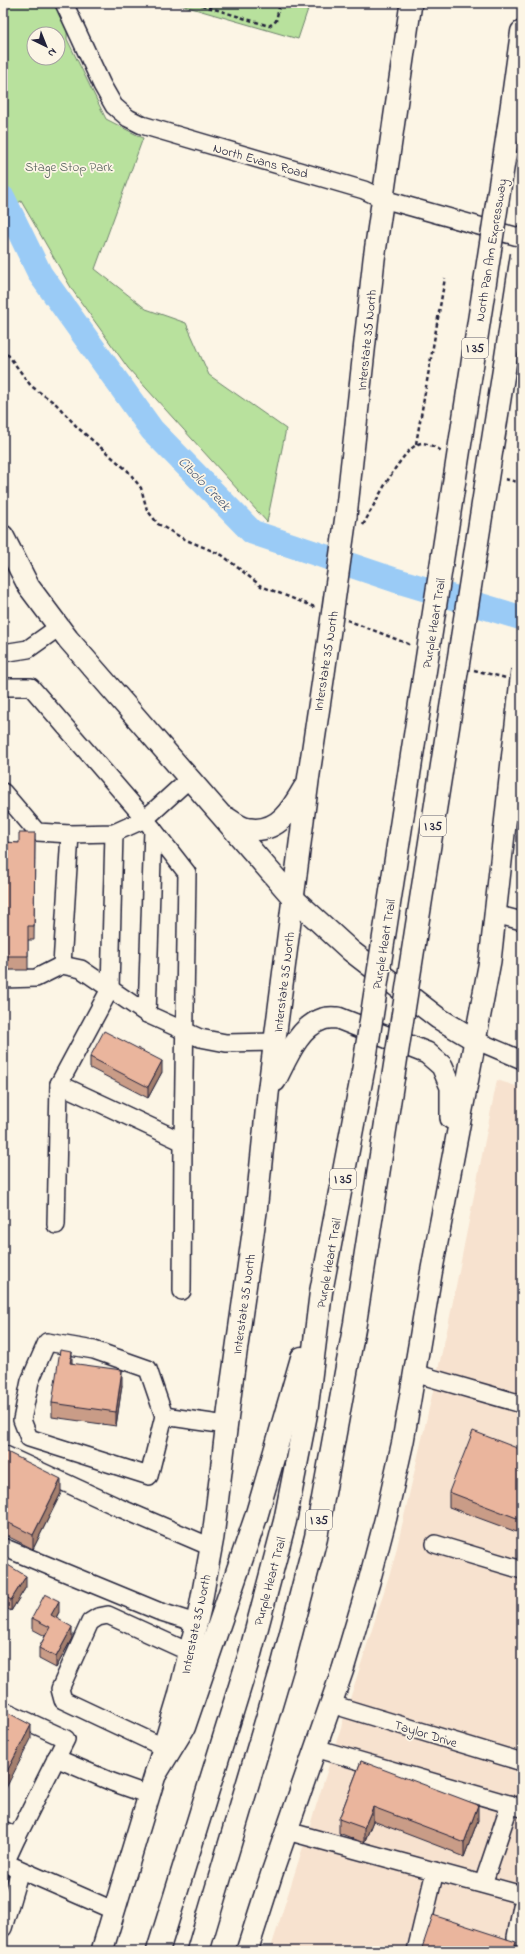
<svg xmlns="http://www.w3.org/2000/svg" width="525" height="1954" font-family="'Indie Flower',sans-serif">
  <style>
    .built { fill: #f7e2cf }
    .green { fill: #b8e19d; stroke: #6d826c; fill-rule: evenodd }
    .lines { fill: none; stroke-linecap: round; stroke-linejoin: round }
    .river { stroke: #9acbf6; stroke-width: 25 }
    .minor-casing { stroke: #22223b; stroke-width: 20 }
    .major-casing { stroke: #22223b; stroke-width: 24 }
    .highway-casing { stroke: #22223b; stroke-width: 25 }
    .path { stroke: #22223b; stroke-width: 2.5; stroke-dasharray: 4 3; stroke-linecap: butt }
    .minor { stroke: #fcf5e5; stroke-width: 17 }
    .major { stroke: #fcf5e5; stroke-width: 21 }
    .highway { stroke: #fcf5e5; stroke-width: 22 }
    .major-bridge-casing { stroke: #22223b; stroke-width: 24; stroke-linecap: butt }
    .highway-bridge-casing { stroke: #22223b; stroke-width: 25; stroke-linecap: butt }
    .major-bridge { stroke: #fcf5e5; stroke-width: 21 }
    .highway-bridge { stroke: #fcf5e5; stroke-width: 22 }
    .wall { fill: #c99c87; stroke: #22223b }
    .shaded-wall { fill: #a47f6e; stroke: #22223b }
    .building { fill: #eab59d; stroke: #22223b }
    .labels { text-anchor: middle; stroke-width: 3.5; stroke-linejoin: round; paint-order: stroke }
    .shield { fill: #fcf5e5; stroke: #63616e; stroke-width: 1 }
    .shield-label { font-size: 12px; font-weight: bold; fill: #22223b }
    .street-label { font-size: 13px; fill: #22223b; stroke: #fcf5e5 }
    .park-label { font-size: 13px; fill: #4f5b58; stroke: #fcf5e5 }
    .water-label { font-size: 14px; font-style: italic; fill: #465573; stroke: #fcf5e5 }
  </style>
  <rect width="100%" height="100%" fill="#fcf5e5"/>
  <filter id="ink" filterUnits="userSpaceOnUse"><feTurbulence type="fractalNoise" baseFrequency=".025" numOctaves="2"/><feDisplacementMap in="SourceGraphic" scale="8" xChannelSelector="R" yChannelSelector="G"/><feConvolveMatrix kernelMatrix="1 2 1 2 8 2 1 2 1" color-interpolation-filters="sRGB"/></filter>
  <g filter="url(#ink)">
    <path class="built" d="M497 1080 522 1088V1951H270L394 1560 448 1326Z"/>
    <g class="green">
      <path d="M3 3H68L67 39 106 119 143 138 95 269 146 309 186 323 209 375 286 429 267 522 128 368 73 291 21 201 3 213ZM34 34H58V58H34Z"/>
      <path d="M174 3H310L298 39Z"/>
    </g>
    <g class="lines">
      <path class="river" d="M3 198 40 274 152 430 252 532 395 580 522 618"/>
      <defs>
        <g id="minor">
          <path d="M64 3 102 85 114 106 128 118 142 125 364 190 383 199 522 238"/>
          <path d="M3 653 28 649 59 627"/>
          <path d="M3 687H31L145 819 187 873 183 1142 59 1084 110 989 114 833"/>
          <path d="M3 792 37 832 70 834 114 833 145 819 189 779"/>
          <path d="M495 914 522 921"/>
          <path d="M62 965 70 834"/>
          <path d="M3 979 36 978 62 965 81 969 147 1014 200 1038 226 1043 275 1042"/>
          <path d="M147 1014 153 829"/>
          <path d="M475 1040 522 1060"/>
          <path d="M56 1225 59 1084"/>
          <path d="M182 1291 183 1142"/>
          <path d="M414 1373 522 1404"/>
          <path d="M164 1416 148 1369 94 1350 47 1342 30 1381 22 1420 29 1438 149 1476 164 1416 226 1425"/>
          <path d="M3 1454 120 1508 211 1547"/>
          <path d="M435 1544 522 1570"/>
          <path d="M3 1547 158 1611 196 1623"/>
          <path d="M331 1704 522 1762"/>
          <path d="M3 1710 66 1739 17 1837 3 1830"/>
          <path d="M163 1747 63 1700 60 1689 90 1622 98 1617 108 1615 189 1652"/>
          <path d="M315 1748 522 1808"/>
          <path d="M56 1758 112 1782 149 1795"/>
          <path d="M287 1831 522 1895"/>
          <path d="M3 1862 115 1911"/>
          <path d="M5 1863 17 1837"/>
          <path d="M483 1884 510 1804"/>
          <path d="M522 1906 516 1937 522 1939"/>
          <path d="M3 1928 20 1870"/>
          <path d="M416 1951 435 1871"/>
        </g>
        <g id="major">
          <path d="M346 516 374 259 411 3"/>
          <path d="M3 536 29 587 68 639 294 899 351 951 438 1018 475 1040"/>
          <path d="M227 818C233 822 242 829 250 829 278 833 292 809 304 788"/>
          <path d="M275 1081C286 1060 298 1027 323 1019 328 1017 334 1018 338 1018L427 1053 442 1066 451 1087V1118"/>
          <path d="M102 1951 179 1696 200 1608 213 1537 232 1381 256 1212 268 1094 308 781 324 673"/>
          <path d="M247 1951 272 1873 343 1669 369 1582 386 1517 403 1441 431 1274 490 961 512 761"/>
        </g>
        <g id="highway">
          <path d="M508 133 522 32"/>
          <path d="M156 1773 184 1727 256 1517 302 1358"/>
          <path d="M158 1951 250 1654 285 1521 306 1414 321 1292 364 1066"/>
          <path d="M198 1951 282 1668 316 1537 355 1323 393 1078"/>
        </g>
      </defs>
      <use href="#minor" class="minor-casing"/>
      <use href="#major" class="major-casing"/>
      <use href="#highway" class="highway-casing"/>
      <g class="path">
        <path d="M195 3 269 26 276 21 280 3"/>
        <path d="M3 348 31 386 56 404 78 428 128 471 141 488 147 510 158 524 184 539 222 555 261 586 317 608"/>
        <path d="M416 444 445 278"/>
        <path d="M505 479 522 483"/>
        <path d="M363 525C373 508 403 444 422 443 428 443 436 448 442 451"/>
        <path d="M347 620 411 645"/>
        <path d="M474 670 506 678"/>
      </g>
      <use href="#minor" class="minor"/>
      <use href="#major" class="major"/>
      <use href="#highway" class="highway"/>
      <defs>
        <g id="major-bridge">
          <path d="M324 673 346 516"/>
          <path d="M512 761 522 670"/>
        </g>
        <g id="highway-bridge">
          <path d="M364 1066 508 133"/>
          <path d="M393 1078 522 255"/>
        </g>
      </defs>
      <use href="#major-bridge" class="major-bridge-casing"/>
      <use href="#highway-bridge" class="highway-bridge-casing"/>
      <use href="#major-bridge" class="major-bridge"/>
      <use href="#highway-bridge" class="highway-bridge"/>
    </g>
    <g class="wall">
      <path d="M35 833 34 940H28V970H3V842L19 843Z"/>
      <path d="M90 1057 162 1072 148 1098 90 1068Z"/>
      <path d="M72 1363 122 1385 116 1426 52 1417V1403Z"/>
      <path d="M3 1450 61 1493 33 1549 3 1534Z"/>
      <path d="M522 1450V1534L449 1507V1492Z"/>
      <path d="M3 1562 26 1587 11 1611 3 1606Z"/>
      <path d="M59 1612 56 1618 72 1638 56 1668 39 1659V1648L45 1636 32 1629V1618Z"/>
      <path d="M361 1761 478 1820 464 1857 454 1853V1852L373 1821 364 1843 339 1833V1819Z"/>
    </g>
    <g class="shaded-wall">
      <path d="M162 1061V1072L148 1098V1087Z"/>
      <path d="M72 1352V1366L70 1363Z"/>
      <path d="M122 1370V1385L116 1426V1412Z"/>
      <path d="M61 1479V1493L33 1549V1535Z"/>
      <path d="M26 1576V1587L11 1611V1600Z"/>
      <path d="M59 1601V1612L51 1626V1615Z"/>
      <path d="M72 1627V1638L56 1668V1657Z"/>
      <path d="M31 1725V1739L3 1794V1779Z"/>
      <path d="M478 1805V1820L464 1857V1843Z"/>
      <path d="M373 1807V1821L364 1843V1828Z"/>
      <path d="M516 1942V1951H513Z"/>
    </g>
    <g class="building">
      <path d="M19 833H35L34 926H28V956H3V842L19 843Z"/>
      <path d="M104 1031 162 1061 148 1087 90 1057Z"/>
      <path d="M60 1350 72 1352 70 1363 122 1370 116 1412 52 1403Z"/>
      <path d="M473 1431 522 1450V1520L449 1492Z"/>
      <path d="M3 1450 61 1479 33 1535 3 1520Z"/>
      <path d="M3 1562 26 1576 11 1600 3 1595Z"/>
      <path d="M45 1594 59 1601 51 1615 72 1627 56 1657 39 1648 50 1627 32 1618Z"/>
      <path d="M3 1710 31 1725 3 1779Z"/>
      <path d="M361 1761 478 1805 464 1843 454 1839 455 1838 373 1807 364 1828 339 1819Z"/>
      <path d="M433 1915 516 1942 513 1951H421Z"/>
    </g>
  </g>
  <g class="labels">
    <g class="shield">
      <rect x="462" y="338" width="26" height="20" rx="3"/>
      <rect x="420" y="816" width="26" height="20" rx="3"/>
      <rect x="330" y="1169" width="26" height="20" rx="3"/>
      <rect x="306" y="1510" width="26" height="20" rx="3"/>
    </g>
    <g class="shield-label">
      <text x="475" y="352">I 35</text>
      <text x="433" y="830">I 35</text>
      <text x="343" y="1183">I 35</text>
      <text x="319" y="1524">I 35</text>
    </g>
    <g class="street-label">
      <text transform="translate(261 160) rotate(16)" y="5">North Evans Road</text>
      <text transform="translate(490 250) rotate(-81)" y="5">North Pan Am Expressway</text>
      <text transform="translate(366 340) rotate(-84)" y="5">Interstate 35 North</text>
      <text transform="translate(433 623) rotate(-81)" y="5">Purple Heart Trail</text>
      <text transform="translate(325 661) rotate(-81)" y="5">Interstate 35 North</text>
      <text transform="translate(383 944) rotate(-81)" y="5">Purple Heart Trail</text>
      <text transform="translate(283 982) rotate(-83)" y="5">Interstate 35 North</text>
      <text transform="translate(328 1263) rotate(-80)" y="5">Purple Heart Trail</text>
      <text transform="translate(243 1304) rotate(-82)" y="5">Interstate 35 North</text>
      <text transform="translate(269 1581) rotate(-75)" y="5">Purple Heart Trail</text>
      <text transform="translate(195 1624) rotate(-78)" y="5">Interstate 35 North</text>
      <text transform="translate(426 1733) rotate(17)" y="5">Taylor Drive</text>
    </g>
    <g class="park-label">
      <text x="69" y="171">Stage Stop Park</text>
    </g>
    <g class="water-label">
      <text transform="translate(205 483) rotate(46)" y="5">Cibolo Creek</text>
    </g>
  </g>
  <rect width="525" height="1954" fill="none" stroke="#fcf5e5" stroke-width="16"/>
  <rect x="8" y="8" width="509" height="1938" fill="none" stroke="#22223b" stroke-width="1.5" filter="url(#ink)"/>
  <g transform="translate(46 46) rotate(137)"><circle r="19" fill="#fcf5e5" stroke="#a5a1a1"/>
  <path d="M0-3L7 15L0 10L-7 15Z" fill="#22223b"/>
  <text y="-6" font-size="11" font-weight="bold" text-anchor="middle" fill="#22223b">N</text>
  </g>
</svg>
